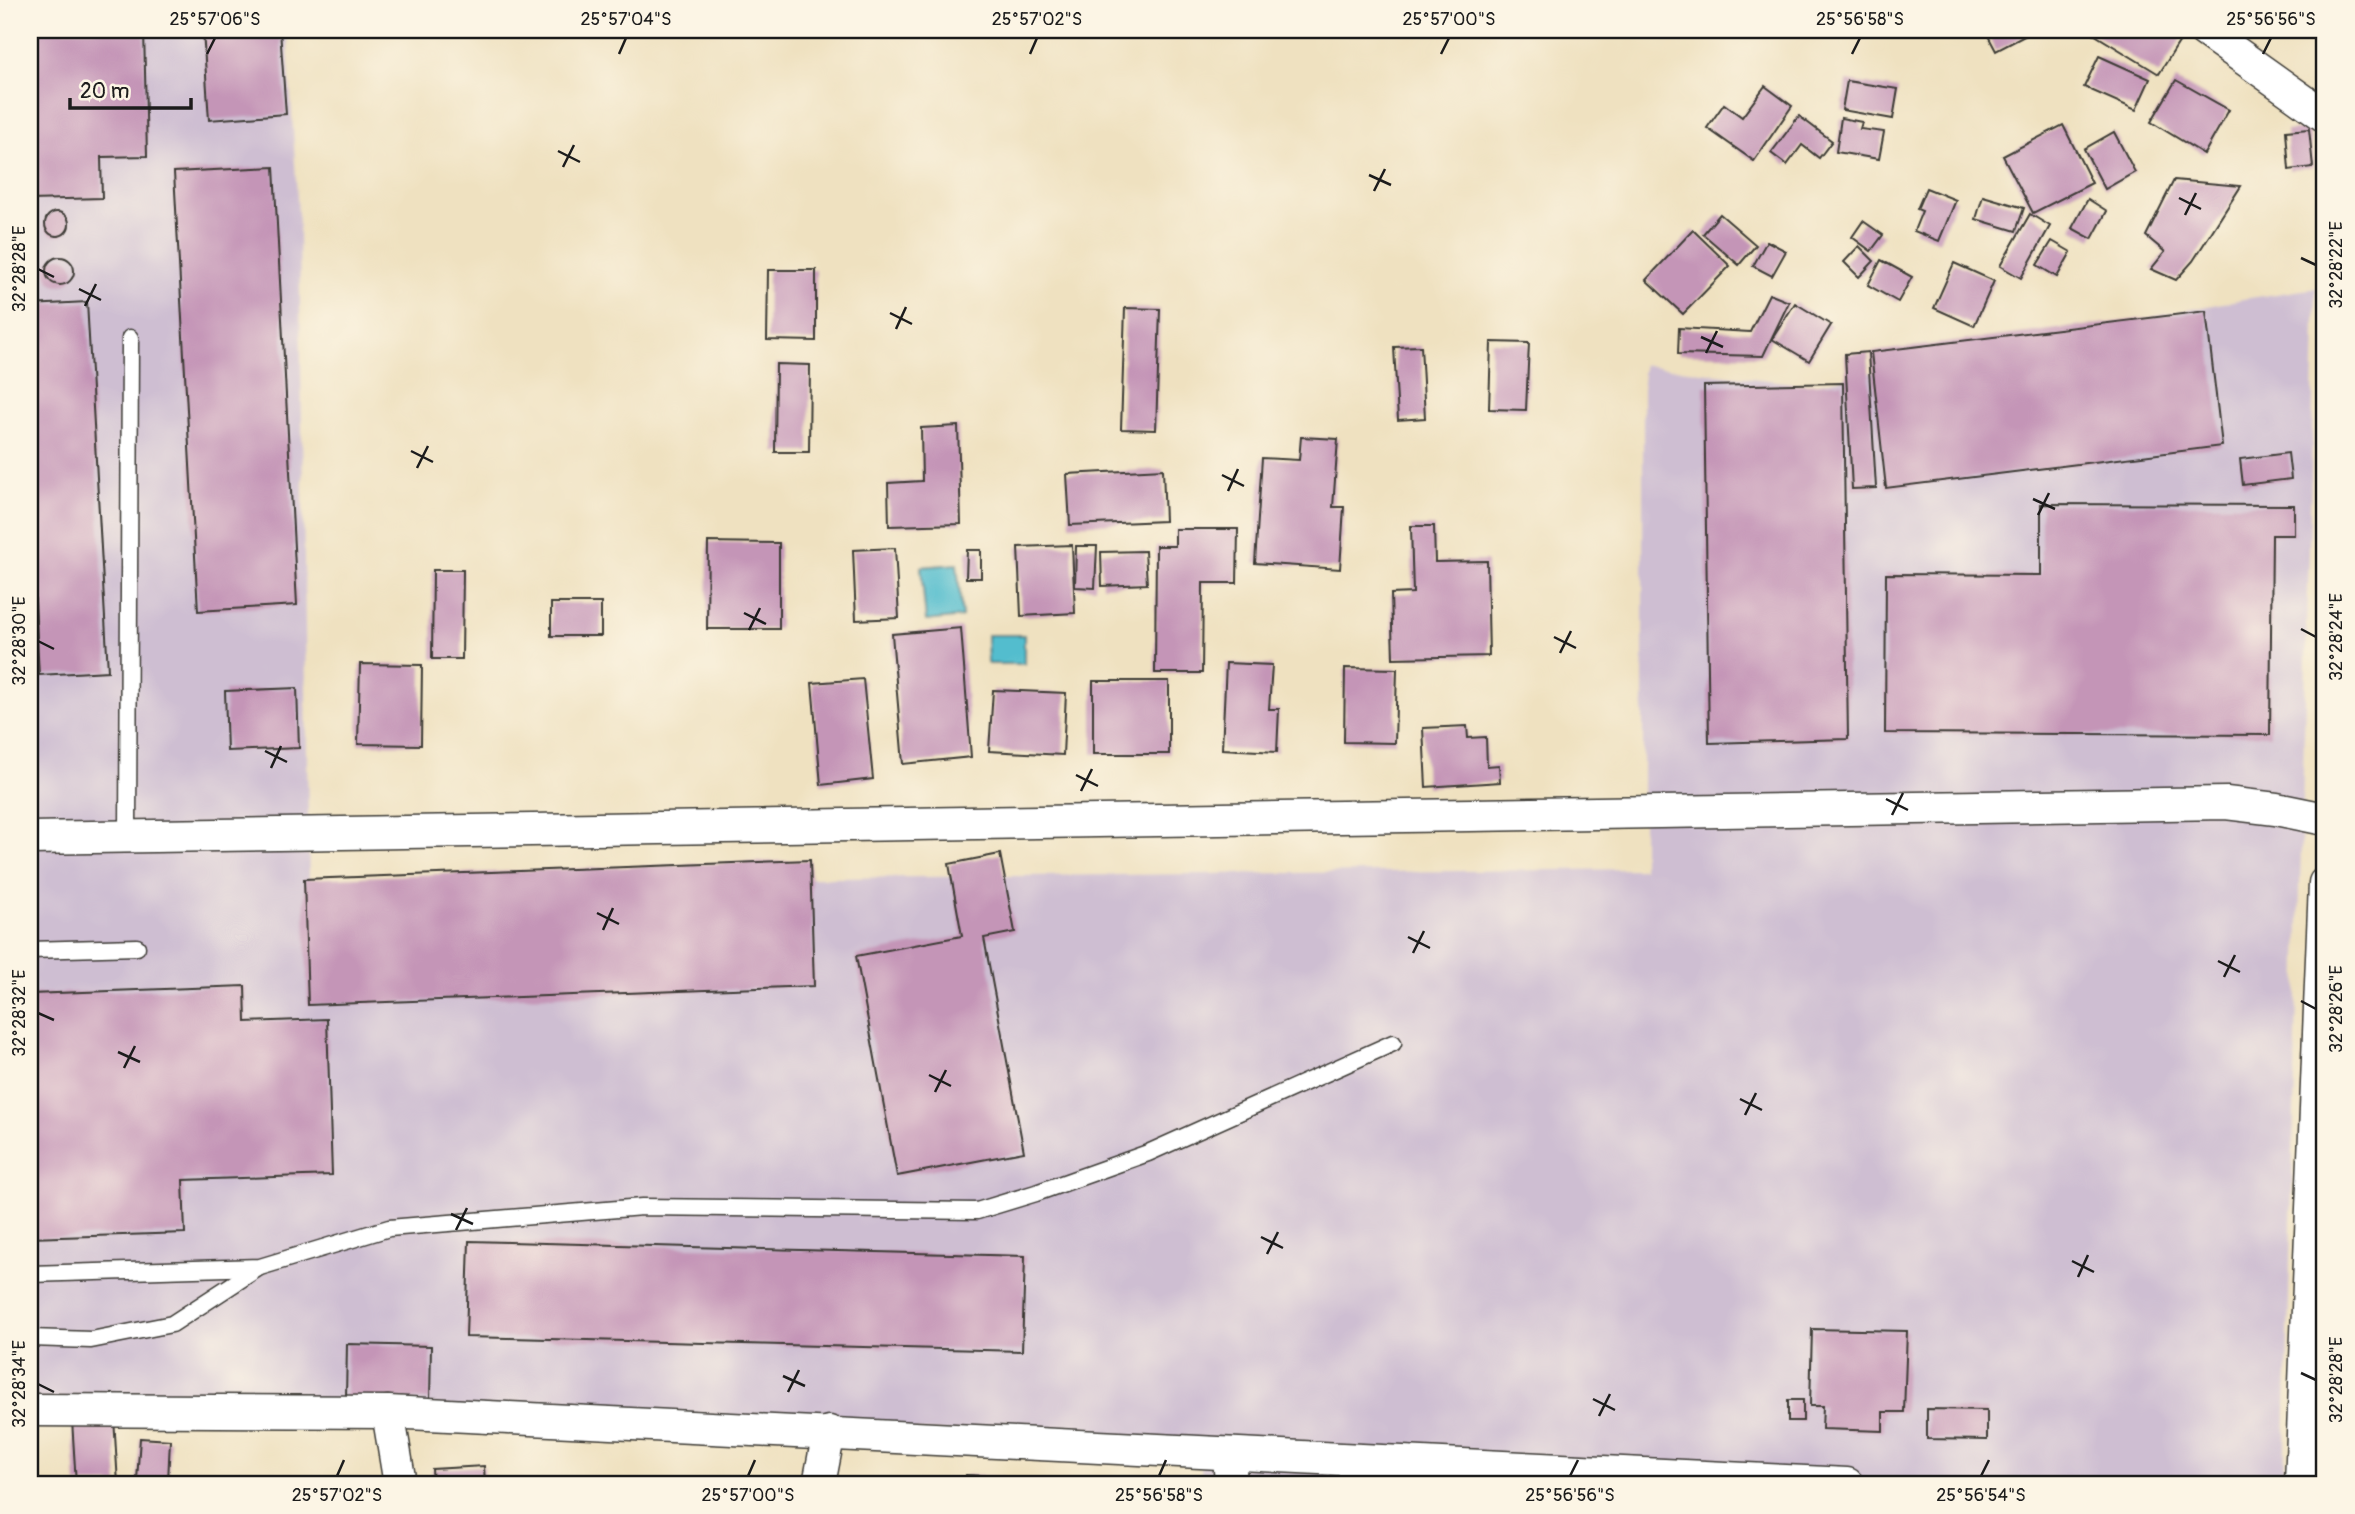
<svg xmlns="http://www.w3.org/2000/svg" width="2355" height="1514" font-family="Pangolin,sans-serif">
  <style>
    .industrial { fill: #cebed2 }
    .water { fill: #52bdce; stroke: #376c75; stroke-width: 2 }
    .building { fill: #c495b7 }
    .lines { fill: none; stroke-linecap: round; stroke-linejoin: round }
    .lane-casing { stroke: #3c3a35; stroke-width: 19 }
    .street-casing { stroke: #3c3a35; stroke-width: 35 }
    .lane { stroke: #fff; stroke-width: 16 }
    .street { stroke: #fff; stroke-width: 32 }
    .ticks { fill: none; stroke: #1c1c1c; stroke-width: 2.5 }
    .neatline { fill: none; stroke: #1c1c1c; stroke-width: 2.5 }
    .ticks-label { font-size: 18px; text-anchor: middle; fill: #1c1c1c }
  </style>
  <rect width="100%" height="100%" fill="#fcf5e5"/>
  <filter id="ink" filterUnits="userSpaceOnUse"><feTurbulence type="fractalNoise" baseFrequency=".0143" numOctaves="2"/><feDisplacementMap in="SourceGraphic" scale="14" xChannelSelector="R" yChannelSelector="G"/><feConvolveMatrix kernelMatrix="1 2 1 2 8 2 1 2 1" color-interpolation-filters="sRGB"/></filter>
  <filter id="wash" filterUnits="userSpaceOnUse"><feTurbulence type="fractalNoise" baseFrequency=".00686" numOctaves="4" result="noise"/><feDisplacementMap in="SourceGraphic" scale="28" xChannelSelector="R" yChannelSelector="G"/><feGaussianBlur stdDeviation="1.57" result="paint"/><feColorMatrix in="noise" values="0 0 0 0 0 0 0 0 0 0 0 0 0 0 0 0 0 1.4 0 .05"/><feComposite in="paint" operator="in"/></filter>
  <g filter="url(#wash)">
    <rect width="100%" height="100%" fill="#efe1c0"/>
    <path class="industrial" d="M30 30H287L299 230 309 884 1643 869V365L1809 385 2243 299 2316 288 2284 1484H1202L1199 1440 30 1402Z"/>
    <g class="water">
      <path d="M957 564 962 617 926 621 921 567Z"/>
      <path d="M987 635H1024V664H988Z"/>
    </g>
    <g id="blocks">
      <g class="building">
        <path d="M30 30H144L147 156 101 157 102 198 30 200Z"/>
        <path d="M203 30H280L286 114 209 120Z"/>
        <path d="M1985 30H2036L1996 51Z"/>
        <path d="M2087 30H2173L2183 36 2159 74Z"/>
        <path d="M2099 56 2150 79 2136 110 2084 87Z"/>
        <path d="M2176 80 2229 110 2204 154 2151 122Z"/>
        <path d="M1847 81 1898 89 1893 119 1842 110Z"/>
        <path d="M1765 86 1792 106 1754 161 1707 128 1724 104 1742 117Z"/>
        <path d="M1799 116 1832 141 1819 158 1802 145 1787 165 1771 153Z"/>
        <path d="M1841 118 1862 122 1860 129 1884 132 1879 159 1836 152Z"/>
        <path d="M2063 125 2092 183 2033 213 2003 156Z"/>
        <path d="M2309 129 2313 167 2289 170 2286 131Z"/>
        <path d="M2114 132 2135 172 2105 189 2084 149Z"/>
        <path d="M274 167 297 605 198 611 174 172Z"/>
        <path d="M2174 180 2241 186 2193 261 2176 280 2151 269 2165 252 2146 236Z"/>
        <path d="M1926 188 1956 200 1939 241 1914 231 1922 211 1917 209Z"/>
        <path d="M1983 196 2024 208 2016 231 1976 219Z"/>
        <path d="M2088 199 2107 211 2092 239 2072 228Z"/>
        <circle cx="57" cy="224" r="12"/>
        <path d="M1720 214 1756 245 1739 265 1703 234Z"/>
        <path d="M2030 214 2050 226 2021 278 2000 266Z"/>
        <path d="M1863 221 1883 235 1871 251 1852 237Z"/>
        <path d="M1693 230 1730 266 1683 314 1646 280Z"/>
        <path d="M1767 241 1786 251 1772 276 1753 266Z"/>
        <path d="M2052 241 2071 252 2057 277 2037 265Z"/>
        <path d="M1859 246 1874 261 1859 277 1844 262Z"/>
        <circle cx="60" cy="271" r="14"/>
        <path d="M1881 260 1912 277 1898 302 1868 285Z"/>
        <path d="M1954 263 1994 281 1974 326 1934 308Z"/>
        <path d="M768 270H816V341L767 340Z"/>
        <path d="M1769 294 1789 302 1763 356 1678 354 1679 328 1750 332Z"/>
        <path d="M87 302 108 671 39 675 30 509V305Z"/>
        <path d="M1795 303 1831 325 1809 361 1772 339Z"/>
        <path d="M1125 308 1160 309 1156 430 1121 429Z"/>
        <path d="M2206 311 2222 446 1886 488 1871 352Z"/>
        <path d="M1491 342 1529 343 1526 410 1489 409Z"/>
        <path d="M1421 346 1425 418 1398 420 1394 347Z"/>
        <path d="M1868 352 1876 488 1852 489 1845 354Z"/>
        <path d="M776 364 810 365 809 452H775Z"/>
        <path d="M1843 383 1848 739 1709 743 1704 386Z"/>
        <path d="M958 426 961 524 889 526 888 483 922 481 921 428Z"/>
        <path d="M1301 437 1338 439 1333 507H1344L1340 569 1255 563 1262 458 1299 460Z"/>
        <path d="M2288 453 2291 479 2243 485 2240 459Z"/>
        <path d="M1163 469 1165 521 1070 525 1067 474Z"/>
        <path d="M2041 504 2294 505V535H2272L2270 735 1885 733 1886 574 2041 575Z"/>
        <path d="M1411 526H1434L1435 562 1487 561 1489 656 1393 658 1391 594 1413 593Z"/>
        <path d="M1175 529H1238L1237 583H1203L1202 673H1155L1156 546H1175Z"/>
        <path d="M708 542 779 543V629H707Z"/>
        <path d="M1072 545 1075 613 1021 616 1018 547Z"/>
        <path d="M1076 546H1097L1095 588 1075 587Z"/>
        <path d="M895 548 899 618 856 620 853 550Z"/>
        <path d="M967 550H981V578H966Z"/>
        <path d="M1145 551 1147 584 1102 586 1101 552Z"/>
        <path d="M433 570H463L462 659H432Z"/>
        <rect x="551" y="603" width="50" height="33"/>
        <path d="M961 628 971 757 903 764 892 634Z"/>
        <path d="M1226 663 1272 665 1269 709H1279L1277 752 1222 749Z"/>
        <path d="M360 664 422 665 421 745 358 744Z"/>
        <path d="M1345 668 1397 669 1395 743 1344 742Z"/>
        <path d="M863 679 873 779 821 785 812 683Z"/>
        <rect x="1093" y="681" width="76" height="73"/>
        <path d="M297 688 299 748 227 751 225 691Z"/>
        <path d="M993 690 1066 693 1063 755 989 751Z"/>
        <path d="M1467 726 1468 738 1486 737 1487 766 1499 765 1500 782 1426 787 1423 728Z"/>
        <path d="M1000 854 1015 932 984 938 1024 1152 897 1176 856 956 962 936 949 864Z"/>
        <path d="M810 860 814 986 308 1005 304 879Z"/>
        <path d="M245 986 246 1022 327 1019 332 1175 183 1180 185 1233 30 1238V994Z"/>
        <path d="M469 1241 1025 1256 1022 1351 466 1337Z"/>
        <path d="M1812 1329 1907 1331 1904 1412H1883V1431L1822 1429 1823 1406H1810Z"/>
        <path d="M347 1344 431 1346 430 1400 346 1398Z"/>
        <rect x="1788" y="1400" width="15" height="21"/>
        <path d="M1927 1409 1987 1410V1440L1927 1439Z"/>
        <path d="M114 1418 118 1484H76L72 1420Z"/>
        <path d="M140 1438 170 1440 168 1481 137 1480Z"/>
        <path d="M484 1466 485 1484H433L432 1469Z"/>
        <path d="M966 1475 1003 1477V1484H966Z"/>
      </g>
    </g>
  </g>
  <g filter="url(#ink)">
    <use href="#blocks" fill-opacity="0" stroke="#3c3a35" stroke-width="2"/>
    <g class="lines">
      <defs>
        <g id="lane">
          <path d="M128 836 130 338"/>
          <path d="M30 950 137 947"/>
          <path d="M30 1274 260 1267 389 1228 642 1207 977 1211 1036 1193 1148 1153 1393 1043"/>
          <path d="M30 1338 91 1340 172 1324 258 1268"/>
        </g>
        <g id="street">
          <path d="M2204 30 2325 116"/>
          <path d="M30 838 2226 803 2276 809 2325 819"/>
          <path d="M30 1410 388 1412 1847 1484"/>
          <path d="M388 1412 400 1484"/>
          <path d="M1229 1455 1231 1484"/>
          <path d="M819 1484 829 1432"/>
          <path d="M2301 1484 2325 883"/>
        </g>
      </defs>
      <use href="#lane" class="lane-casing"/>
      <use href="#street" class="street-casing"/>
      <use href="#lane" class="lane"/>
      <use href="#street" class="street"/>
    </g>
  </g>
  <path class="ticks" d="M207 54 215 38M619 54 626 38M1030 54 1037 38M1441 54 1449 38M1852 54 1860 38M2263 54 2271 38M558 151 580 162M563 167 574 145M1369 175 1391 185M1374 191 1385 169M2179 198 2201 209M2185 215 2196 193M2301 258 2316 265M38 269 54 277M79 289 101 300M85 306 96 284M890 313 912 324M896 329 906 307M1701 337 1723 347M1706 353 1717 331M411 451 433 462M417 468 428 446M1222 475 1244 486M1228 491 1238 469M2033 499 2055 509M2038 515 2049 493M744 613 766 624M2301 629 2316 637M749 630 760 608M1554 637 1576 648M38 641 54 649M1560 653 1571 631M265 751 287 762M271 768 281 746M1076 775 1098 786M1081 791 1092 769M1886 799 1908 810M1892 815 1903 793M597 913 619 924M603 930 613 908M1408 937 1430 948M1413 953 1424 931M2218 961 2240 972M2224 977 2235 955M2301 1001 2316 1009M38 1013 54 1020M118 1052 140 1062M124 1068 135 1046M929 1075 951 1086M935 1092 946 1070M1740 1099 1762 1110M1745 1115 1756 1093M451 1214 473 1224M456 1230 467 1208M1261 1237 1283 1248M1267 1254 1278 1232M2072 1261 2094 1272M2078 1277 2088 1255M2301 1373 2316 1380M783 1376 805 1386M38 1384 54 1392M788 1392 799 1370M1593 1399 1615 1410M1599 1416 1610 1394M337 1476 344 1460M748 1476 755 1460M1159 1476 1166 1460M1570 1476 1578 1460M1981 1476 1989 1460"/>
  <rect width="2355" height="1514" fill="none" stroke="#fcf5e5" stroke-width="77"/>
  <path d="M70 98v10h121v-10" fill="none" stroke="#1c1c1c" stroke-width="3.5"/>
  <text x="80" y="98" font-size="21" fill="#1c1c1c" stroke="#fcf5e5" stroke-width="5" paint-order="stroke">20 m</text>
  <rect x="38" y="38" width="2278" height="1438" class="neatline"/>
  <g class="ticks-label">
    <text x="215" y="25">25°57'06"S</text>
    <text x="626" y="25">25°57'04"S</text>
    <text x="1037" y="25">25°57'02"S</text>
    <text x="1449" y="25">25°57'00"S</text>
    <text x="1860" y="25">25°56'58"S</text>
    <text x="2271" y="25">25°56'56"S</text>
    <text transform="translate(2336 265) rotate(-90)" y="6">32°28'22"E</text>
    <text transform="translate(19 269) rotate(-90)" y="6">32°28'28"E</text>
    <text transform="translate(2336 637) rotate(-90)" y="6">32°28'24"E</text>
    <text transform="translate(19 641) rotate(-90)" y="6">32°28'30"E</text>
    <text transform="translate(2336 1009) rotate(-90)" y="6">32°28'26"E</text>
    <text transform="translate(19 1013) rotate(-90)" y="6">32°28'32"E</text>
    <text transform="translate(2336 1380) rotate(-90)" y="6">32°28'28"E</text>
    <text transform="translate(19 1384) rotate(-90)" y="6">32°28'34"E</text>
    <text x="337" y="1501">25°57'02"S</text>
    <text x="748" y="1501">25°57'00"S</text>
    <text x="1159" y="1501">25°56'58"S</text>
    <text x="1570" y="1501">25°56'56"S</text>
    <text x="1981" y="1501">25°56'54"S</text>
  </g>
</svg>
